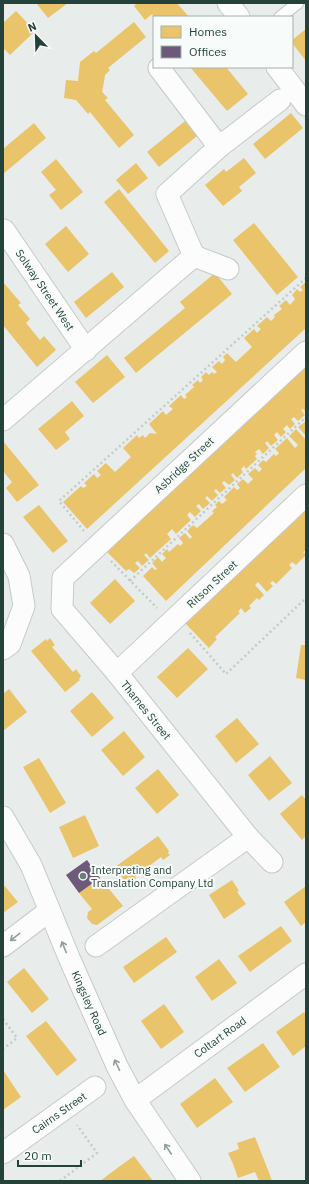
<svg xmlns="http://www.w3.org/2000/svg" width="309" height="1184" font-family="'IBM Plex Sans',sans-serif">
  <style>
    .homes { fill: #e9c46a }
    .offices { fill: #6d597a }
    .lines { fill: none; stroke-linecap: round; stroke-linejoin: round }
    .service-casing { stroke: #c5cac8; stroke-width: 13 }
    .minor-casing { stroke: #c5cac8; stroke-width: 23 }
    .path { stroke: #c3ccca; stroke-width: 2.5; stroke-dasharray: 2 3; stroke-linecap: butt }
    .service { stroke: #fcfcfc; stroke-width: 11 }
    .minor { stroke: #fcfcfc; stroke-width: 21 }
    .oneway { stroke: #909f9b }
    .poi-dot { fill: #697e78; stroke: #f7fbf9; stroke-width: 1.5 }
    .labels { text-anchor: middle; stroke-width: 4; stroke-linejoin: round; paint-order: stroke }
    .street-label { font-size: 11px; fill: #24423a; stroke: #f7fbf9 }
    .poi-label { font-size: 11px; fill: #24423a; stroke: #f7fbf9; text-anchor: start }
  </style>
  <rect width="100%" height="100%" fill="#e8edeb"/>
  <g class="homes">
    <path d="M36 3H68L48 18Z"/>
    <path d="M137 3H177L189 17H154L152 14 145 20 134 6Z"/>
    <path d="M16 11 35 31 10 55 3 48V23Z"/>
    <path d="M134 22 146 37 108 68 110 70 105 75 104 82 102 92 108 98 105 100 134 135 119 148 90 112 88 114 76 100 64 98 66 80 78 81 80 62 94 51 96 53Z"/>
    <path d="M306 29V61L292 43V40Z"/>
    <path d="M190 67H226L248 94 227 111Z"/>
    <path d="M291 113 303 128 265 159 253 144Z"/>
    <path d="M185 121 197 136 159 167 147 152Z"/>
    <path d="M34 123 46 138 3 174V149Z"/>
    <path d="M244 158 256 173 239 187 242 191 223 206 205 185 224 169 226 172Z"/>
    <path d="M56 159 83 192 61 210 49 195 56 190 41 172Z"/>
    <path d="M136 163 148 178 128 194 116 180Z"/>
    <path d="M119 189 169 251 155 263 104 202Z"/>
    <path d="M254 223 298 277 277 295 233 240Z"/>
    <path d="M66 226 89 254 68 272 45 244Z"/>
    <path d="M112 272 124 287 86 318 74 302Z"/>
    <path d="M215 273 232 294 136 373 124 358 185 308 180 302Z"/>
    <path d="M3 282 21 303 18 305 30 319 26 323 40 340 44 336 56 350 37 367 3 325Z"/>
    <path d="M306 282V328L87 529 63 502 81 486 83 488 87 486 84 483 94 474 97 478 101 475 97 471 106 463 115 472 131 457 123 448 137 435 139 438 143 435 145 438 150 433 157 434 149 424 163 411 166 415 173 409 169 406 181 395 184 399 187 397 185 395 194 387 192 385 198 380 200 383 203 380 201 377 206 372 209 375 212 372 214 374 217 372 212 367 219 361 222 364 225 360 223 357 227 353 236 362 252 347 244 338 254 329 257 333 261 329 257 326 267 317 271 321 275 317 274 315 282 309 279 306 286 300 290 305 295 299 292 295 297 289 300 292 303 290 300 287Z"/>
    <path d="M107 355 125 377 93 403 75 382Z"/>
    <path d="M306 366V412L303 409 301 410 305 415 298 421 294 417 291 419 295 424 290 429 287 425 283 429 286 432 281 437 277 432 274 435 278 440 271 446 267 441 265 443 269 448 263 454 259 449 255 452 257 454 255 456 257 459 246 469 244 466 241 469 243 472 237 478 233 473 231 475 235 480 229 485 224 481 222 483 226 488 220 493 216 489 214 491 218 495 212 501 207 496 205 498 210 503 203 509 199 504 196 506 201 511 195 517 190 512 187 515 191 520 176 534 172 529 167 534 171 539 150 558 146 553 144 555 149 560 142 566 138 561 135 563 140 568 134 573 129 569 126 571 105 550Z"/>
    <path d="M72 401 84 416 65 432 70 439 56 450 38 429Z"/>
    <path d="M305 422 306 423V436L298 427Z"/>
    <path d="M296 429 305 439 306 438V468L166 601 143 576 152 567 155 570 157 569 152 563 158 557 162 562 166 558 162 554 167 549 169 552 178 544 180 546 183 543 179 538 185 533 190 539 192 537 187 531 193 525 197 528 205 521 214 513 212 511 217 507 215 505 219 501 222 504 227 500 224 497 234 487 237 490 240 488 237 484 243 479 248 484 253 479 248 474 255 468 259 472 262 469 258 465 263 460 266 462 274 454 276 456 279 453 275 449 287 438 295 448 298 445 289 436Z"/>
    <path d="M3 441 39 485 17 502 6 488 12 482 3 471Z"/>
    <path d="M39 505 68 541 53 553 23 517Z"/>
    <path d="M306 507V550L303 552 306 555 296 565 292 562 289 565 292 568 276 584 273 581 270 583 273 586 267 592 258 582 255 585 264 595 259 600 257 598 249 606 251 608 245 613 241 608 238 612 240 613 215 637 217 639 209 648 184 622Z"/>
    <path d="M115 579 135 601 110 624 90 603Z"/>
    <path d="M50 638 55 645 52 647 73 672 76 669 81 676 79 679 80 680 65 692 31 651 46 639 47 641Z"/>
    <path d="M301 645H306V680L296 678Z"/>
    <path d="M188 648 208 669 177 698 157 677Z"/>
    <path d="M9 689 27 712 3 731V694Z"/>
    <path d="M92 692 114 718 92 737 70 711Z"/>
    <path d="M237 718 259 744 236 763 215 736Z"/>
    <path d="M124 731 145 757 123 776 101 750Z"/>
    <path d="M270 756 292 783 269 801 248 775Z"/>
    <path d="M39 758 66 803 50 813 23 767Z"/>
    <path d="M158 769 179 795 157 814 135 788Z"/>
    <path d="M302 795 306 800V836L302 840 280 814Z"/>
    <path d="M85 815 99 846 73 858 59 827Z"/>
    <path d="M158 836 169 851 168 853 170 855 163 860 161 857 135 877 137 880 130 885 128 882 126 883 115 867Z"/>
    <path d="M100 878 123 906 97 925 92 924 87 918 88 912 92 909 79 893Z"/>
    <path d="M232 880 239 891 237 892 246 904 224 919 209 895Z"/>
    <path d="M3 884 18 902 3 913Z"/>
    <path d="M306 886V922L301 926 284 902Z"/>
    <path d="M281 926 292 941 250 972 238 956Z"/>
    <path d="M166 937 177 952 134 983 123 967Z"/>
    <path d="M219 959 237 983 212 1001 195 977Z"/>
    <path d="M24 968 49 999 32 1013 7 982Z"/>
    <path d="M164 1004 184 1032 161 1049 141 1021Z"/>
    <path d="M304 1012 306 1015V1046L293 1056 276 1032Z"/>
    <path d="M46 1021 77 1060 57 1076 26 1036Z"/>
    <path d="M263 1043 280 1067 245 1092 227 1068Z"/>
    <path d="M3 1070 21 1097 3 1110Z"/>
    <path d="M215 1078 233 1102 197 1128 180 1104Z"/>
    <path d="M255 1137 270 1175 272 1181H259L255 1172 238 1178 233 1164 228 1153 239 1149 237 1143Z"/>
    <path d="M134 1156 153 1181H100L120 1166Z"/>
  </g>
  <path class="offices" d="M87 860 100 878 79 893 66 875Z"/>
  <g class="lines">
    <defs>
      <path id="service" d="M280 17 298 3"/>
      <g id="minor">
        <path d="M228 3 239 17"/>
        <path d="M277 67 306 105"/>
        <path d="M159 68 219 147"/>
        <path d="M4 230 86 350"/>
        <path d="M194 256 228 269"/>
        <path d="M3 420 194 256 167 194 219 147 280 100"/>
        <path d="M3 544 19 576 24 606 10 644 3 649"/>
        <path d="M117 673 306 495"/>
        <path d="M3 817 31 865 70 960 117 1066 135 1100 190 1181"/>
        <path d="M272 862 248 837 117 673 62 609 63 578 306 352"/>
        <path d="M3 946 49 911"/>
        <path d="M96 946 248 837"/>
        <path d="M135 1100 306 974"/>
        <path d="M3 1153 95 1087"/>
      </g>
    </defs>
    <use href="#service" class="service-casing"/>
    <use href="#minor" class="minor-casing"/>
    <g class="path">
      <path d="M84 531 59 501 306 278"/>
      <path d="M111 561 157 608"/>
      <path d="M130 581 306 417"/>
      <path d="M190 633 226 674 306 598"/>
      <path d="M3 1019 17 1038 3 1049"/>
      <path d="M60 1181 97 1153 77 1125"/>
    </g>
    <use href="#service" class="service"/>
    <use href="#minor" class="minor"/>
  </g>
  <defs><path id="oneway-shaft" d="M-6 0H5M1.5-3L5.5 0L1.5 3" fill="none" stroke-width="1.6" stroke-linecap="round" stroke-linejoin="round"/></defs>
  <g class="oneway">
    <use href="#oneway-shaft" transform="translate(15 937) rotate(142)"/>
    <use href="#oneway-shaft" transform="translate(64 947) rotate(-112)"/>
    <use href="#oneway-shaft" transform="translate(117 1065) rotate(-116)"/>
    <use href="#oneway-shaft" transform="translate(168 1149) rotate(-124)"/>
  </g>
  <circle class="poi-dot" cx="83" cy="876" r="4"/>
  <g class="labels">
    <g class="street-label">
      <text transform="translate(45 290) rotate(56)" y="4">Solway Street West</text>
      <text transform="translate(184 465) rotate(-43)" y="4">Asbridge Street</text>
      <text transform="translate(212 584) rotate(-43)" y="4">Ritson Street</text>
      <text transform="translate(146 710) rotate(51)" y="4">Thames Street</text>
      <text transform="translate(89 1003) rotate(66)" y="4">Kingsley Road</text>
      <text transform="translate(220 1037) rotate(-36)" y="4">Coltart Road</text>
      <text transform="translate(59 1113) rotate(-35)" y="4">Cairns Street</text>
    </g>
    <g class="poi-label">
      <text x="91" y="874">Interpreting and<tspan x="91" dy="13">Translation Company Ltd</tspan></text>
    </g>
  </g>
  <rect width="309" height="1184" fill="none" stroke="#24423a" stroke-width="8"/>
  <rect x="153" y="16" width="140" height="52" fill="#f7fbf9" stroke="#a3b1ad"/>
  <rect x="161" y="26" width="20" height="12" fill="#e9c46a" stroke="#a3b1ad"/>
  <text x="189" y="36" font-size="12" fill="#24423a">Homes</text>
  <rect x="161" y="46" width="20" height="12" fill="#6d597a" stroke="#a3b1ad"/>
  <text x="189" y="56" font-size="12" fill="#24423a">Offices</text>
  <g transform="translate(36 36) rotate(337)" stroke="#f7fbf9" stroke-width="3" paint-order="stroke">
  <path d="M0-3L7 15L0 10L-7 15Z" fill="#24423a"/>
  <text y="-6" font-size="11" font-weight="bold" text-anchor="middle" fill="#24423a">N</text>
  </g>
  <path d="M18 1160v6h63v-6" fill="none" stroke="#24423a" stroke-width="2"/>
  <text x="24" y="1160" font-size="12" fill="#24423a" stroke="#f7fbf9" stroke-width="3" paint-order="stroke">20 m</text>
</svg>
